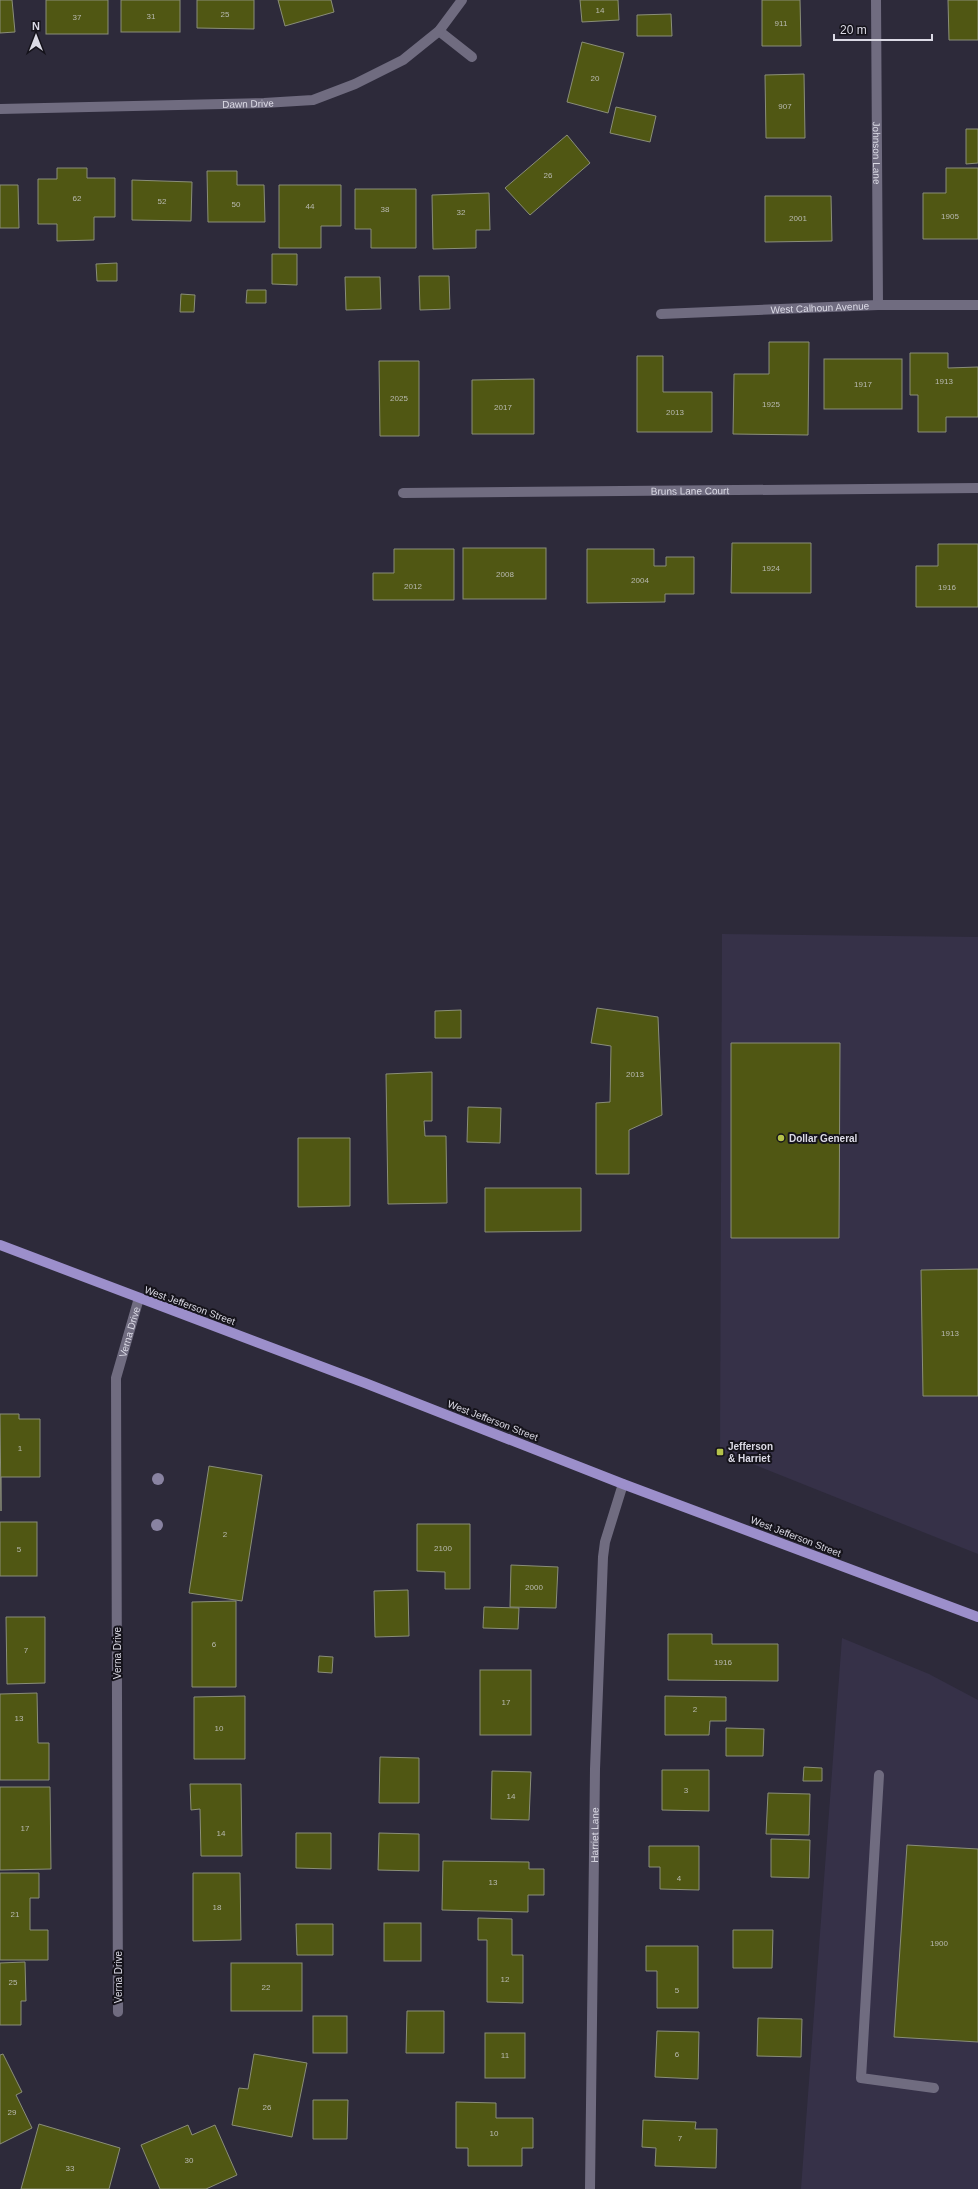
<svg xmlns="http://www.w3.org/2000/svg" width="978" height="2189" font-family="Helvetica,sans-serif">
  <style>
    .built { fill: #363148 }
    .building { fill: #505713; stroke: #8a8e79 }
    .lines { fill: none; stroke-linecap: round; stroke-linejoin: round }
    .service { stroke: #706c80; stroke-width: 10 }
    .minor { stroke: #706c80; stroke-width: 10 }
    .primary { stroke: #9c8fcb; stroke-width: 10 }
    .tree { fill: #8983a1 }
    .poi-dot { fill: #b4c24a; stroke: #15131b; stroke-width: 1.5 }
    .labels { text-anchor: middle; stroke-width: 4; stroke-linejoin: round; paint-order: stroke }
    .number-label { font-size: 8px; fill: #b8b9b0 }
    .street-label { font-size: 10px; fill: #dbdae5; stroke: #15131b }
    .poi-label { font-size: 10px; font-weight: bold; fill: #dbdae5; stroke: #15131b; text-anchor: start }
  </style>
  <rect width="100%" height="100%" fill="#2d2a3a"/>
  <g class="built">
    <path d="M722 934 978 937V1554L720 1451Z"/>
    <path d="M842 1638 929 1674 978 1700V2189H801Z"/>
  </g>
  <g class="building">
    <path d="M0 0H12L15 32 0 33Z"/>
    <rect x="46" y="0" width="62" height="34"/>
    <rect x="121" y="0" width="59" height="32"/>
    <path d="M197 0H254V29L197 28Z"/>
    <path d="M278 0H331L334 12 285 26Z"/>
    <path d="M580 0H618L619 20 582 22Z"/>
    <path d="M762 0H800L801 46H762Z"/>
    <path d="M948 0H978V40H949Z"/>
    <path d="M671 14 672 36H637V15Z"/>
    <path d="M582 42 624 53 608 113 567 102Z"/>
    <path d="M804 74 805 138H766L765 75Z"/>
    <path d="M616 107 656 116 650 142 610 133Z"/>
    <path d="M966 129H978V163L966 164Z"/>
    <path d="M567 135 590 163 530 215 505 188Z"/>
    <path d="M57 168H87V178H115V217H94V240L57 241V224H38V179H57Z"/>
    <path d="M946 168H978V239H923V193H946Z"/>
    <path d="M207 171H237V185H264L265 222H208Z"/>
    <path d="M132 180 192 182 191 221 132 220Z"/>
    <path d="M0 185H18L19 228H0Z"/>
    <path d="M279 185H341V226H321V248H279Z"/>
    <path d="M355 189H416V248H371V229H355Z"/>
    <path d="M489 193 490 230H476V248L433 249 432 195Z"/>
    <path d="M765 196H831L832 241 765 242Z"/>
    <path d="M272 254H297V285L272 284Z"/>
    <path d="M117 263V281H97L96 264Z"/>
    <path d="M419 276H449L450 309 420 310Z"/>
    <path d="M345 277H380L381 309 346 310Z"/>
    <path d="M247 290H266V303H246Z"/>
    <path d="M181 294 195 295 194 312H180Z"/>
    <path d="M769 342H809L808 435 733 434 734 374H769Z"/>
    <path d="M910 353H948V368L978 367V417H946V432H918V395H910Z"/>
    <path d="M637 356H663V392H712V432H637Z"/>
    <rect x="824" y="359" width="78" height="50"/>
    <path d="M379 361H419V436H380Z"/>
    <path d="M534 379V434H472V380Z"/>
    <path d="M732 543H811V593H731Z"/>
    <path d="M938 544H978V607H916V566H938Z"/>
    <rect x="463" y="548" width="83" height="51"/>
    <path d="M394 549H454V600H373V573H394Z"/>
    <path d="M587 549H654V566H666V557H694V594H665V602L587 603Z"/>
    <path d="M597 1008 658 1017 662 1115 629 1130V1174H596V1103L610 1102 611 1046 591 1043Z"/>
    <path d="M461 1010V1038H435V1011Z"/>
    <path d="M731 1043H840L839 1238H731Z"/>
    <path d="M432 1072V1121H424L425 1136H446L447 1203 388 1204 386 1074Z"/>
    <path d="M468 1107 501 1108 500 1143 467 1142Z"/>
    <path d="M298 1138H350V1206L298 1207Z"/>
    <path d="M485 1188H581V1231L485 1232Z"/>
    <path d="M978 1269V1396H923L921 1270Z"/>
    <path d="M0 1414H19V1419H40V1477H1V1511Z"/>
    <path d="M209 1466 262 1475 242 1601 189 1593Z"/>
    <rect x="0" y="1522" width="37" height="54"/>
    <path d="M417 1524H470V1589H445V1572L417 1571Z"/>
    <path d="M511 1565 558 1567 556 1608 510 1607Z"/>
    <path d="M408 1590 409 1636 375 1637 374 1591Z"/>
    <path d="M236 1601V1687H192V1602Z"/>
    <path d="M484 1607 519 1608 518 1629 483 1628Z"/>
    <path d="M6 1617H45V1683L7 1684Z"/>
    <path d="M668 1634H712V1644H778V1681L668 1680Z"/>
    <path d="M319 1656 333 1657 332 1673 318 1672Z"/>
    <rect x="480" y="1670" width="51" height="65"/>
    <path d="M37 1693 38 1743H49V1780H0V1694Z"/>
    <path d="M245 1696V1759H194V1697Z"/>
    <path d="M665 1696 726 1697V1721H710L709 1735H665Z"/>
    <path d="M726 1728 764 1729 763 1756H726Z"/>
    <path d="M380 1757 419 1758V1803H379Z"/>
    <path d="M804 1767 822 1768V1781H803Z"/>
    <path d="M662 1770H709V1811L662 1810Z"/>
    <path d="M492 1771 531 1772 529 1820 491 1819Z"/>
    <path d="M190 1784H241L242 1856H201L200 1809 191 1810Z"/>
    <path d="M0 1787H50L51 1869 0 1870Z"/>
    <path d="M768 1793 810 1794 809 1835 766 1834Z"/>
    <path d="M296 1833H331V1869L296 1868Z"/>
    <path d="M379 1833 419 1834V1871L378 1870Z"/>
    <path d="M771 1839 810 1840 809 1878 771 1877Z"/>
    <path d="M907 1845 978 1849V2042L894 2037Z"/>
    <path d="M649 1846H699V1890L660 1889V1867H649Z"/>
    <path d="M443 1861 529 1862V1869H544V1895H528V1912L442 1910Z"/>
    <path d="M0 1873H39V1898H30V1930H48V1960H0Z"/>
    <path d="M193 1873H240L241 1940 193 1941Z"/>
    <path d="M478 1918 512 1919V1955H523V2003L487 2002V1940H478Z"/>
    <rect x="384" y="1923" width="37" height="38"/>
    <path d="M296 1924H333V1955H297Z"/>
    <path d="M733 1930H773L772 1968H733Z"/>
    <path d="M646 1946H698V2008H657V1971H646Z"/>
    <path d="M25 1962 26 2001H21V2025H0V1963Z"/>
    <rect x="231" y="1963" width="71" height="48"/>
    <path d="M407 2011H444V2053H406Z"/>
    <rect x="313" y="2016" width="34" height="37"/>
    <path d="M758 2018 802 2019 801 2057 757 2056Z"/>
    <path d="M657 2031 699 2032 698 2079 655 2077Z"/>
    <rect x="485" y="2033" width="40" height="45"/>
    <path d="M3 2054 22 2092 16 2095 32 2128 0 2144V2055Z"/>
    <path d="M254 2054 307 2063 292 2137 232 2125 239 2088 248 2089Z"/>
    <path d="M313 2100H348L347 2139H313Z"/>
    <path d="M456 2102 496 2103V2118H533V2148H522V2166H468V2148H456Z"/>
    <path d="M643 2120 696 2122 695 2129H717L716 2168 655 2166 656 2148 642 2147Z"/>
    <path d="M39 2124 120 2148 109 2189H21Z"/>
    <path d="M188 2125 192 2135 215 2125 237 2175 206 2189H160L141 2145Z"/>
  </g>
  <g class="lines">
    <path class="service" d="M879 1775 861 2078 934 2088"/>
    <g class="minor">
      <path id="s1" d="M876 0 878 305"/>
      <path d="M439 31 472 57"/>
      <path id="s2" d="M0 109 264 103 313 100 355 84 403 60 439 31 462 0"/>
      <path id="s3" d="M661 314 878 305H978"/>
      <path id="s4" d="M403 493 978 488"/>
      <path id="s5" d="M118 2012 116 1378 139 1298"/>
      <path id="s6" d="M590 2189 595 1769 603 1557 605 1542 623 1484"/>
    </g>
    <path class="primary" d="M0 1245 365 1383 623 1484 978 1617"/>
  </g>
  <g class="tree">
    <circle cx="158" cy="1479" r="6"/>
    <circle cx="157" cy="1525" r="6"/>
  </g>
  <g class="poi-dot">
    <circle cx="781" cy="1138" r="4"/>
    <rect x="716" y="1448" width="8" height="8" rx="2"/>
  </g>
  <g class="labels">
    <g class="number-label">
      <text x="600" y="13">14</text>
      <text x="225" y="17">25</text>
      <text x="151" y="19">31</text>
      <text x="77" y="20">37</text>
      <text x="781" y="26">911</text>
      <text x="595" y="81">20</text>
      <text x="785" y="109">907</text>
      <text x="548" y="178">26</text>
      <text x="77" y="201">62</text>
      <text x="162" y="204">52</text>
      <text x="236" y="207">50</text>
      <text x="310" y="209">44</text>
      <text x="385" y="212">38</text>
      <text x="461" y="215">32</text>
      <text x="950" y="219">1905</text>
      <text x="798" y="221">2001</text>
      <text x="944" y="384">1913</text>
      <text x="863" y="387">1917</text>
      <text x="399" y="401">2025</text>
      <text x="771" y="407">1925</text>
      <text x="503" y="410">2017</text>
      <text x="675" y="415">2013</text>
      <text x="771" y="571">1924</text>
      <text x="505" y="577">2008</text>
      <text x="640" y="583">2004</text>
      <text x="413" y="589">2012</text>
      <text x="947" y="590">1916</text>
      <text x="635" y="1077">2013</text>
      <text x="950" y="1336">1913</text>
      <text x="20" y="1451">1</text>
      <text x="225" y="1537">2</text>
      <text x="443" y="1551">2100</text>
      <text x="19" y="1552">5</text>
      <text x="534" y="1590">2000</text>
      <text x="214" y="1647">6</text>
      <text x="26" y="1653">7</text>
      <text x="723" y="1665">1916</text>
      <text x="506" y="1705">17</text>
      <text x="695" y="1712">2</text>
      <text x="19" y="1721">13</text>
      <text x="219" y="1731">10</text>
      <text x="686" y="1793">3</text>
      <text x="511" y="1799">14</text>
      <text x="25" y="1831">17</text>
      <text x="221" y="1836">14</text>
      <text x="679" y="1881">4</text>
      <text x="493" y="1885">13</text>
      <text x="217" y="1910">18</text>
      <text x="15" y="1917">21</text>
      <text x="939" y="1946">1900</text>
      <text x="505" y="1982">12</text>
      <text x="13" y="1985">25</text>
      <text x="266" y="1990">22</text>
      <text x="677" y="1993">5</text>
      <text x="677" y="2057">6</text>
      <text x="505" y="2058">11</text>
      <text x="267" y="2110">26</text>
      <text x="12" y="2115">29</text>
      <text x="494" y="2136">10</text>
      <text x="680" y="2141">7</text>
      <text x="189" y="2163">30</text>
      <text x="70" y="2171">33</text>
    </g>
    <g class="street-label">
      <text dy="4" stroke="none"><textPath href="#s2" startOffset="248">Dawn Drive</textPath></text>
      <text dy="4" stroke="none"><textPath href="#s1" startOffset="153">Johnson Lane</textPath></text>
      <text dy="4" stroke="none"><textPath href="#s3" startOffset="159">West Calhoun Avenue</textPath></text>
      <text dy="4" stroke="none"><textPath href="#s4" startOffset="287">Bruns Lane Court</textPath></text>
      <text transform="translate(190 1305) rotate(20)" y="4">West Jefferson Street</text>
      <text dy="4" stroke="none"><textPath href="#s5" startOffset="682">Verna Drive</textPath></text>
      <text transform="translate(493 1420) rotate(21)" y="4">West Jefferson Street</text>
      <text transform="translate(796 1536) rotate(21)" y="4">West Jefferson Street</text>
      <text transform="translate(117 1653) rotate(-90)" y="4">Verna Drive</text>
      <text dy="4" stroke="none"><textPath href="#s6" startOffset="354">Harriet Lane</textPath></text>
      <text transform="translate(118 1977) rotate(-90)" y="4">Verna Drive</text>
    </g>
    <g class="poi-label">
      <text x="789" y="1142">Dollar General</text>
      <text x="728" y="1450">Jefferson<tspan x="728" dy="12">&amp; Harriet</tspan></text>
    </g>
  </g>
  <g transform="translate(36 36)" stroke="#15131b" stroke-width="3" paint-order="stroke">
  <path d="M0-3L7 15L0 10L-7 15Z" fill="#dbdae5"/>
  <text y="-6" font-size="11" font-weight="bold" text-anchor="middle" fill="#dbdae5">N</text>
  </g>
  <path d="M834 34v6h98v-6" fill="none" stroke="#dbdae5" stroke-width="2"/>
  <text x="840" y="34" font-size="12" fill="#dbdae5" stroke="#15131b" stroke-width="3" paint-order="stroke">20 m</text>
</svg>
